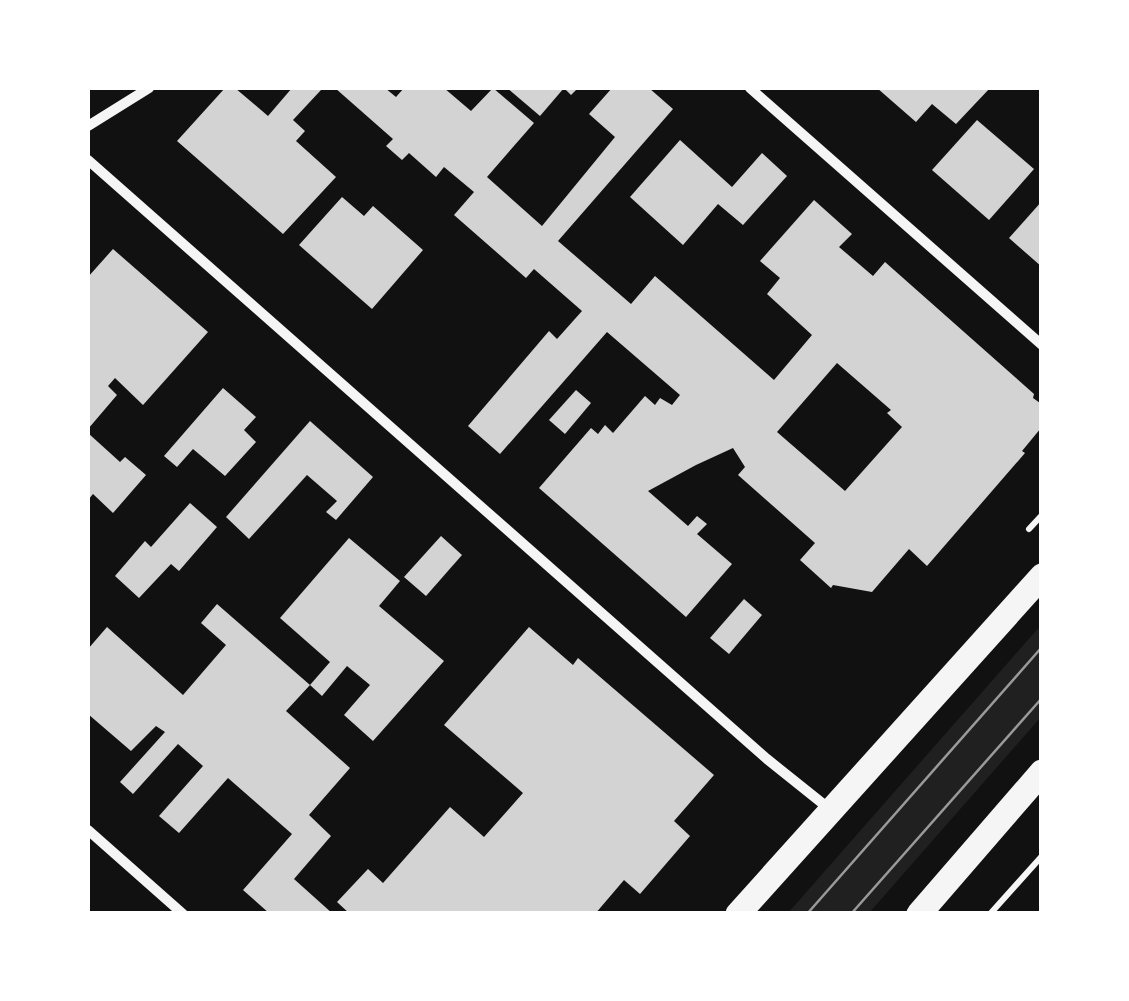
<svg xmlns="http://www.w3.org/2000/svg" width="1129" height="1001" font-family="Barlow,sans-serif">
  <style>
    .green { fill: #202020 }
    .building { fill: #d3d3d3; fill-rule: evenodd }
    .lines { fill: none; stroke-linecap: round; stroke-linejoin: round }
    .path { stroke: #f5f5f5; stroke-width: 6 }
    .minor { stroke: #f5f5f5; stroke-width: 10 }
    .primary { stroke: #f5f5f5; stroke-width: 25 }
    .tram { stroke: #9a9a9a; stroke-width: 2.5 }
  </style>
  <rect width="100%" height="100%" fill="#111"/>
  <path class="green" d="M1041 625V717L869 913H788Z"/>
  <g class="building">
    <path d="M225 88H235L268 116 292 88H318L321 90 293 120 305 131 296 141 336 177 283 234 177 141Z"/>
    <path d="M335 88H385L396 97 404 88H444L471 111 493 88 534 123 487 177 542 226 615 137 589 114 612 88H649L673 109 558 241 631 304 655 276 774 380 812 335 767 294 780 278 760 261 814 200 852 234 839 247 873 276 885 262 1034 394 1033 398 1040 403 1041 428 1022 451 1025 453 927 566 909 549 872 592 833 585 831 588 800 560 815 543 738 475 745 467 733 448 696 465 648 491 688 526 697 516 707 524 697 534 732 564 686 617 539 488 591 428 598 434 605 425 613 433 645 396 655 405 660 398 672 405 680 395 607 332 500 454 468 426 549 331 557 339 582 311 534 269 526 278 454 215 474 192 444 167 436 177 409 153 402 160 386 146 393 139ZM837 363 891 410 887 413 902 427 845 491 777 432Z"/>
    <path d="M507 88H578L571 95 564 88 540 116Z"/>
    <path d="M877 88H990L956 124 932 104 916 122Z"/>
    <path d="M977 120 1034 169 989 220 932 170Z"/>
    <path d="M680 140 732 187 762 153 787 176 743 225 718 204 683 245 630 197Z"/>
    <path d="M342 197 364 216 373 206 423 250 372 309 299 245Z"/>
    <path d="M1042 201V267L1009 238Z"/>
    <path d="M113 249 208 332 143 405 115 378 108 386 117 395 88 429V277Z"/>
    <path d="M223 388 256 417 244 430 256 442 225 476 193 449 177 467 164 456Z"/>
    <path d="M576 390 591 403 565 434 549 420Z"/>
    <path d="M310 421 373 477 336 520 326 512 337 501 307 475 249 539 226 517Z"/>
    <path d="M88 433 120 462 125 457 146 475 113 513 93 494 88 500Z"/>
    <path d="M190 503 217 527 179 571 171 564 139 598 115 576 145 541 151 547Z"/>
    <path d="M441 536 462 555 426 596 404 577Z"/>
    <path d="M349 538 400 581 379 606 444 661 373 741 344 715 370 685 347 666 322 696 310 685 330 662 280 618Z"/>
    <path d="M744 599 762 615 729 654 710 638Z"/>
    <path d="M217 604 310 685 286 711 350 768 309 815 331 836 294 879 333 914H270L243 890 292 834 228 778 179 833 159 816 203 766 178 744 133 794 120 782 165 732 156 726 131 751 88 714V649L107 627 183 695 226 645 201 623Z"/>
    <path d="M529 627 573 665 578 658 714 775 674 821 690 836 640 894 624 880 595 914H350L337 902 368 869 383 883 450 807 484 837 523 793 444 725Z"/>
  </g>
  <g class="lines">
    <g class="path">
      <path d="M1029 529 1042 515"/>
      <path d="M990 914 1042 856"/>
    </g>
    <g class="minor">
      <path d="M750 88 1042 345"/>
      <path d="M88 126 149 88"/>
      <path d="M88 160 767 759 832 811"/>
      <path d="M88 830 183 914"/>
    </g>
    <g class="primary">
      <path d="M738 914 1042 576"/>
      <path d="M919 914 1042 772"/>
    </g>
    <g class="tram">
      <path d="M807 914 1042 647"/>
      <path d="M851 914 1042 698"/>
    </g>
  </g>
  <rect width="1129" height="1001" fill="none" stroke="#ffffff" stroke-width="180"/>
</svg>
